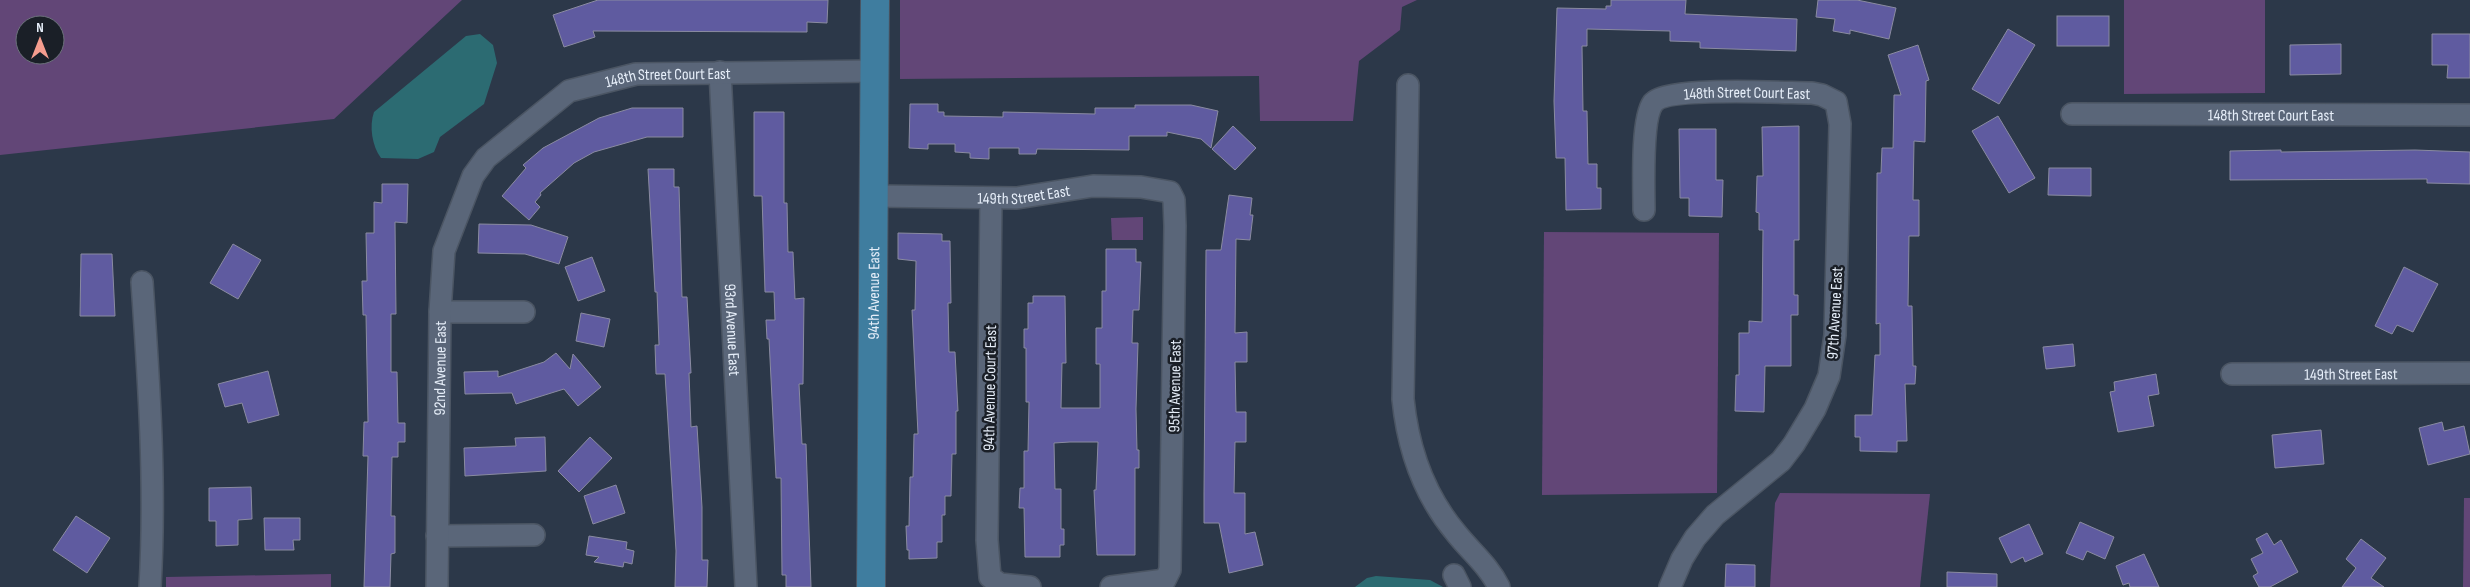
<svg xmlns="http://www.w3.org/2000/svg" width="2470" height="587" font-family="'Sofia Sans Condensed',sans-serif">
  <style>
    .green { fill: #624677; fill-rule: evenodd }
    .water { fill: #2c6b72 }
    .building { fill: #5f5ba0; stroke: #8a8ba1 }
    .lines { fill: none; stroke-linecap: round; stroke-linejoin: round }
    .minor-casing { stroke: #4b5563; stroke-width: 24 }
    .major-casing { stroke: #4b5563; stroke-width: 30 }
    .minor { stroke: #5a6679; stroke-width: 21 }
    .major { stroke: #3f7d9f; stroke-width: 28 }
    .labels { text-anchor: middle; stroke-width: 5; stroke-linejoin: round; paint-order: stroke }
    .street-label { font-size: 16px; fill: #e6eef9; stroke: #1a1f27 }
  </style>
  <rect width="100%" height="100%" fill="#2c3849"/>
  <g class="green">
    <path d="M0 0H462L334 119 0 155ZM25 25H55V55H25Z"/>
    <path d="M900 0H1417L1402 7 1400 30 1359 61 1353 121H1260L1259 76 900 79Z"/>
    <path d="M2124 0H2265V93L2124 94Z"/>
    <path d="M1143 217V240H1112L1111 218Z"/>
    <path d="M1544 232 1719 233 1717 493 1542 495Z"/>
    <path d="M1780 493 1930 494 1920 587H1770L1775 503Z"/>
    <path d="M2464 498H2470V587H2463Z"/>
    <path d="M331 574V587H166V577Z"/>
  </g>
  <g class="water">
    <path d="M480 34 493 45 497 63 484 104 440 137 434 152 418 159 381 158C372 146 369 126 374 112L466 36Z"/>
    <path d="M1376 576 1430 580 1443 587H1355L1367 578Z"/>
  </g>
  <g class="building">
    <path d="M598 0H828L827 23 807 22V32L593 31 595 37 564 47 553 15Z"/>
    <path d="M1611 0H1686L1685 14 1797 19 1796 51 1700 48V42L1670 41V31L1587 29V46H1582L1583 111H1587L1588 164H1597V188H1601V209L1566 210 1565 158H1556L1554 101 1557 8 1606 9V6H1611Z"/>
    <path d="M1818 0H1857L1896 8 1889 39 1850 30V34L1833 31 1835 19 1816 17Z"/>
    <rect x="2057" y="16" width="52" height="30"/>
    <path d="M2008 29 2035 45 1999 104 1972 89Z"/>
    <path d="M2432 34H2470V78H2447L2448 65H2432Z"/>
    <path d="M2341 44V74L2290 75V45Z"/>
    <path d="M1918 45 1929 80 1926 81 1925 142 1914 141 1913 200H1919V236H1909L1908 306H1912L1913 366H1916L1915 384H1905L1907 441H1897V452L1860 451V437H1855V415H1872L1875 355H1880V323L1876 324 1877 173H1881L1882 148H1893L1894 95H1901L1888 55Z"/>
    <path d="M910 104H938V112H944V116L1003 117V112L1095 114V108H1135V105H1191L1218 111 1211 148 1201 139 1167 132V136H1129V150L1037 149 1036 154H1019V148H989V159L970 158V153L955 152V144H928V149L909 148Z"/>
    <path d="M632 108H683V137H647L594 152 574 163 540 193 541 195 535 202 540 207 529 220 502 196 526 168 523 165 543 148 599 118Z"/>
    <path d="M754 112H784V203H787L788 252H793L795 299 804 298 803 384H799L802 444H806L811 587H786V575H782L781 478H776L769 339H767L766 320H775L774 292H765L762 196H754Z"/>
    <path d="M1998 116 2035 178 2009 193 1972 131Z"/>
    <path d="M1233 126 1256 148 1235 170 1212 149Z"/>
    <path d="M1799 126V240H1794V295H1798V315H1791V366H1765L1764 412 1735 411 1736 375H1739V333H1749V321L1762 322 1763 230H1759V213L1756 212 1757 176H1763L1762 127Z"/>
    <path d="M1679 129H1716V180H1723L1722 217 1689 216V198H1680Z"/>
    <path d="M2281 150V152L2415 150 2470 152V184L2427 183V179L2230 180V151Z"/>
    <path d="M2049 168H2091V196L2048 195Z"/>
    <path d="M648 169H674V187H679L682 297H687L691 373H689L691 427 697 426 702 507V560H708L707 587H675L676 551 665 374H656L655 345H659L657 292H655Z"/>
    <path d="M382 184H408L407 223 395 222 396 314H391V372H397L398 423H405V442H398V457H392L391 516H395V553L391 554 390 587H364L368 456H363L364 422H368L366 315H363L362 281H367L366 233H374V202L382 203Z"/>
    <path d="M1229 195 1252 198 1250 215H1253L1250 240 1236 239 1235 333 1247 332V362H1235L1236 412H1246V442H1235L1234 493H1245V534L1255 532 1263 565 1229 573 1219 523H1204V493L1206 250H1221Z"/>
    <path d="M479 224 531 225 568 237 559 264 525 254 478 253Z"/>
    <path d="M898 233 942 234V241H950L951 303H948L949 352H955L958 411H956V454H952L951 496H945V515H942V542H937V558L909 559V550H907L906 526H909L910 477H913L914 434H918L912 310H915L916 261 898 259Z"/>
    <path d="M233 244 261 260 238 299 210 283Z"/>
    <path d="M1106 249H1136V262H1141L1139 310H1133L1132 343H1138L1136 409 1137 450H1139V468H1135V555H1097L1094 490H1096L1098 442H1070L1054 443 1055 489H1061V529H1064V545H1060V557H1025L1024 508H1019L1020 488H1024V451H1028L1029 402H1026V348H1024V329H1028V303H1033V296H1065L1066 363H1062L1061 408H1100V364H1096V328H1102V291H1106Z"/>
    <path d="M81 254H112L115 316H80Z"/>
    <path d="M592 257 605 291 578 301 565 267Z"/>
    <path d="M2404 267 2438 284 2413 332 2397 325 2392 334 2375 326Z"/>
    <path d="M581 313 610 319 604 347 576 341Z"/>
    <path d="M2073 344 2075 366 2046 369 2043 347Z"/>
    <path d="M556 353 570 369 573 354 601 387 578 406 564 389 516 404 512 393 465 394 464 372 498 371V377L544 362Z"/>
    <path d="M268 371 279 415 248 423 242 403 225 407 218 384Z"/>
    <path d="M2156 374 2159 394 2148 396 2154 426 2118 432 2110 392 2115 391 2114 382Z"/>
    <path d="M2442 422 2444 431 2464 426 2470 454 2428 465 2419 428Z"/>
    <path d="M2321 430 2324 464 2275 468 2272 435Z"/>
    <path d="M545 437 546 471 465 476 464 448 516 446 515 438Z"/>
    <path d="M590 437 612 458 579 492 558 471Z"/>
    <path d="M616 485 625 513 593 524 584 496Z"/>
    <path d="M251 487 252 519 238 520V545L216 546V521H209V488Z"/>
    <path d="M76 516 110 538 87 573 53 550Z"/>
    <path d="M264 518H300V540H293L294 550H265Z"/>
    <path d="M2080 522 2114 537 2105 559 2087 551 2083 560 2066 553Z"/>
    <path d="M2029 524 2043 554 2025 562 2023 557 2011 563 1999 538Z"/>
    <path d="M2267 533 2274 545 2281 540 2298 572 2270 587H2259L2253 576 2258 573 2251 559 2263 553 2256 539Z"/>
    <path d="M589 536 627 542 626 549 634 551 632 564 624 562 623 567 594 562 599 557 586 555Z"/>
    <path d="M2361 539 2386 558 2371 578 2384 587H2342L2356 568 2346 559Z"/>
    <path d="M2144 554 2159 587H2130L2129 583 2123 585 2116 566Z"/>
    <path d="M1726 564 1755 565V587H1725Z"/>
    <path d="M1947 572 1997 574V587H1947Z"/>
  </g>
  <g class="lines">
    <defs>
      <g id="minor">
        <path id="s1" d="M720 72 746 587"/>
        <path d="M1408 85 1403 399C1408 449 1424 495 1456 533 1471 552 1488 565 1499 587"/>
        <path id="s2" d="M2072 114 2470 115"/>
        <path id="s3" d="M875 196 1017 198 1093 186 1141 187 1170 192 1174 200 1175 226 1170 570 1165 580 1111 587"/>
        <path d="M991 199 987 540 990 577 1000 584 1030 587"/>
        <path id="s4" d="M1644 210C1644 188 1641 119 1653 103 1667 86 1786 93 1812 93L1822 95 1836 102 1840 124 1835 335 1829 376 1815 409 1794 444 1781 461 1715 515 1695 538 1682 559 1670 587"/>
        <path d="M142 282C149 383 156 485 150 587"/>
        <path d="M440 312H524"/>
        <path id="s5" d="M2232 374 2470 373"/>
        <path d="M437 536 534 535"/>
        <path d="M1454 575 1460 587"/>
        <path id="s6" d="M437 587 440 312 444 251 473 176 486 158 569 91 636 74 875 71"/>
      </g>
      <g id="major">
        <path id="s7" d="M871 587 875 0"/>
      </g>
    </defs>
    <use href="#minor" class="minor-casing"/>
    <use href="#major" class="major-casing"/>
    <use href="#minor" class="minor"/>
    <use href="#major" class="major"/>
  </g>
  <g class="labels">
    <g class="street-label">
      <text dy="6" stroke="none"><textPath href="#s6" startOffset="646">148th Street Court East</textPath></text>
      <text dy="6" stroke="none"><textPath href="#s4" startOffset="204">148th Street Court East</textPath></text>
      <text dy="6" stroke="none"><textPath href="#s2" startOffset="199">148th Street Court East</textPath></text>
      <text dy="6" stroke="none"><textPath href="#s3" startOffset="149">149th Street East</textPath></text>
      <text dy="6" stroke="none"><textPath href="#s7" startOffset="294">94th Avenue East</textPath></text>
      <text transform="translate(1834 313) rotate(-87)" y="6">97th Avenue East</text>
      <text dy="6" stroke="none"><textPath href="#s1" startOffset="258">93rd Avenue East</textPath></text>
      <text dy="6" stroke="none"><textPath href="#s6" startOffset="219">92nd Avenue East</textPath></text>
      <text dy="6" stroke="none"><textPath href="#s5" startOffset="119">149th Street East</textPath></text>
      <text transform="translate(1174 386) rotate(-89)" y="6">95th Avenue East</text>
      <text transform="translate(989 388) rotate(-89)" y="6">94th Avenue Court East</text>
    </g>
  </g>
  <g transform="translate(40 40)"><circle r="24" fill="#1a1f27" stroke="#6c727b"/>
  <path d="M0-4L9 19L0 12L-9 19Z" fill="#f59d8f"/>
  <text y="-8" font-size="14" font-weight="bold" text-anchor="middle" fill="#e6eef9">N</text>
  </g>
</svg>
